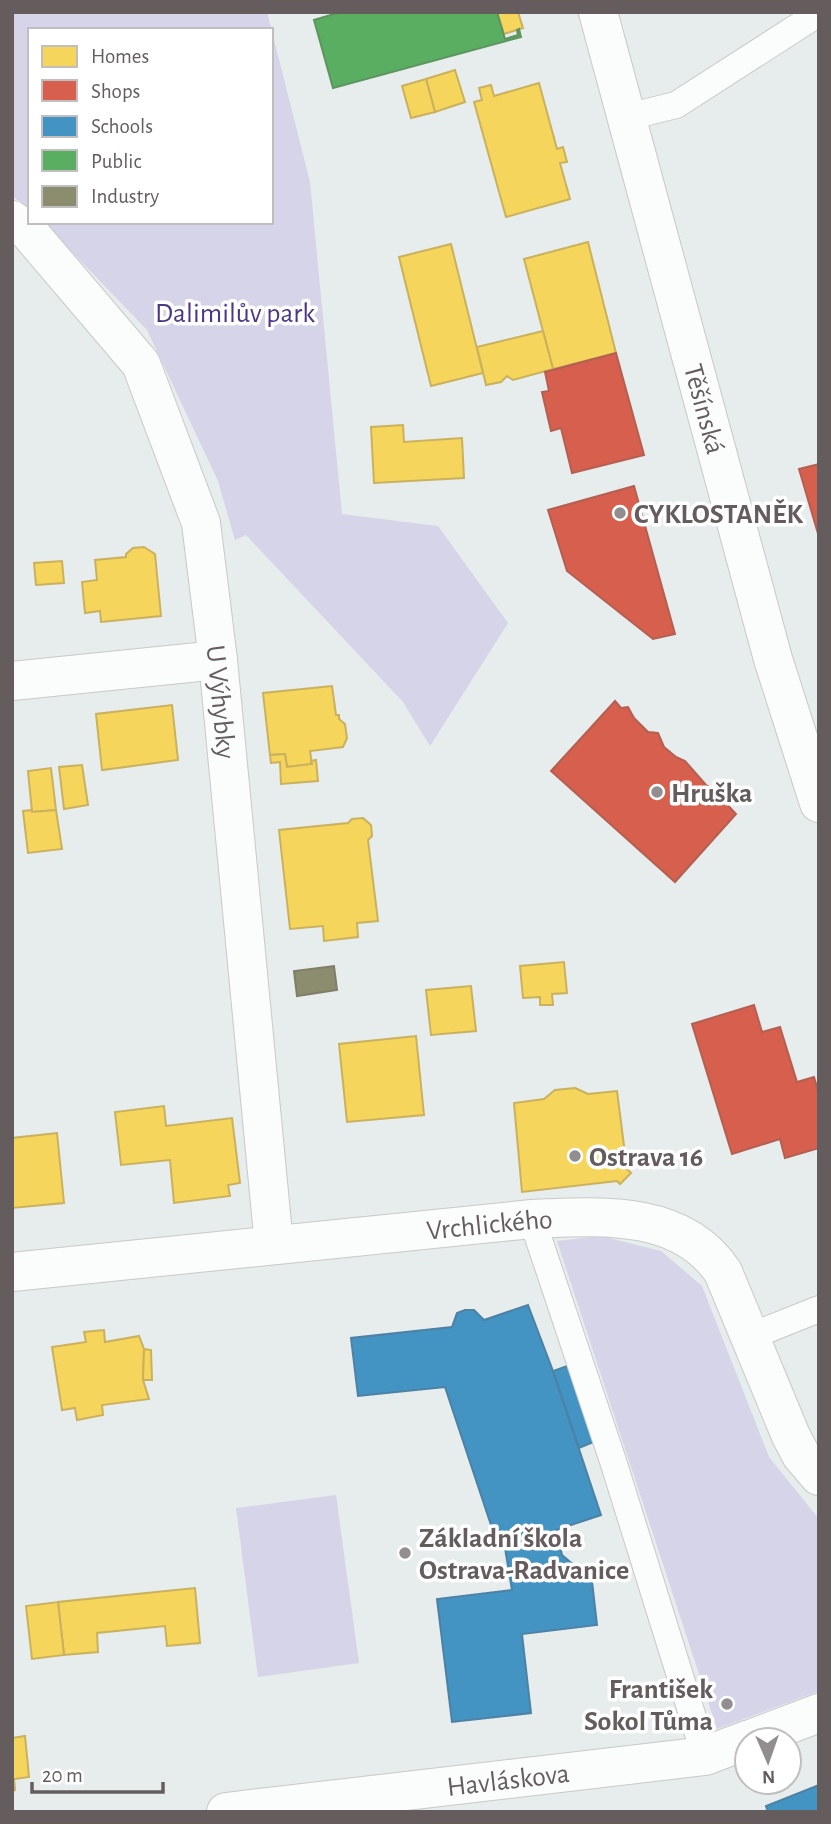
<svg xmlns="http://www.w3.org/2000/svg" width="831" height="1824" font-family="'Alegreya Sans',sans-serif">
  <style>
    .green { fill: #d6d4e9 }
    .homes { fill: #f6d55c; stroke: #cab15d; stroke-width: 2 }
    .shops { fill: #d6604d; stroke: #b45f52; stroke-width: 2 }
    .schools { fill: #4393c3; stroke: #4d82a5; stroke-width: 2 }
    .public { fill: #5aae61; stroke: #5d9560; stroke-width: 2 }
    .industry { fill: #8c8c6e; stroke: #807e69; stroke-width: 2 }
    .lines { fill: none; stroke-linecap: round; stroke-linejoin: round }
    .service-casing { stroke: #c9c9c9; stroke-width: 28 }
    .minor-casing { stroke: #c9c9c9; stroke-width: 40 }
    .secondary-casing { stroke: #c8c9c9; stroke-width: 40 }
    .service { stroke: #fbfcfc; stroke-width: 26 }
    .minor { stroke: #fbfcfc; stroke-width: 38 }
    .secondary { stroke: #fbfcfc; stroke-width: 38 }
    .poi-dot { fill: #928e90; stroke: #fff; stroke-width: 2.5 }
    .labels { text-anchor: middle; stroke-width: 7; stroke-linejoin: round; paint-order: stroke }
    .park-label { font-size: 28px; fill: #4c368a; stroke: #fff }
    .street-label { font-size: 28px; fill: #655c5e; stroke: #fff }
    .poi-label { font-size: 28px; font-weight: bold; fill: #655c5e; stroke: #fff; text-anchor: start }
  </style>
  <rect width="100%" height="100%" fill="#e7ecec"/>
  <g class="green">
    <path d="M12 12H267L310 182 342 514 438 526 508 623 430 746 403 702 246 535 235 540 218 481 147 330 43 222H271V30H30V209L12 196Z"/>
    <path d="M601 1236 661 1251 702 1286 769 1457 819 1519V1691L717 1729 557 1241Z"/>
    <path d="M336 1495 359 1663 258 1677 236 1508Z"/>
  </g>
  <g class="homes">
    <path d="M497 12H518L523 28 504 34Z"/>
    <path d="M455 70 465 102 435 112 426 79Z"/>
    <path d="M426 79 435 112 411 118 402 86Z"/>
    <path d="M539 83 557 149 563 147 567 162 560 163 570 199 506 217 474 102 482 100 479 88 491 85 494 96Z"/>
    <path d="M588 242 616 353 553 369 524 259Z"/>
    <path d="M451 244 483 373 431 386 399 257Z"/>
    <path d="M543 331 553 369 513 380 507 376 501 382 486 385 477 347Z"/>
    <path d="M403 425 404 442 462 438 464 478 374 483 371 427Z"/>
    <path d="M144 547 155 554 161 616 101 622 100 611 85 613 82 582 97 580 95 560 126 557V554L133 548Z"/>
    <path d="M62 561 64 583 36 585 34 563Z"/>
    <path d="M332 686 336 715H339V719L345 724 347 738 343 747 310 751 312 764 287 767 285 754 270 755 263 693Z"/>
    <path d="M172 705 178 760 102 770 96 714Z"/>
    <path d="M285 754 287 767 312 764 311 761 316 760 318 781 281 784 280 762 271 763 270 755Z"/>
    <path d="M82 765 88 805 64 809 59 767Z"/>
    <path d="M51 768 56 810 32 812 28 771Z"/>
    <path d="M32 810V812L56 810 62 849 28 853 23 811Z"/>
    <path d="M363 818 371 825 372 836 368 840 378 921 357 923 358 937 324 941 323 926 290 929 279 830 348 823 352 819Z"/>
    <path d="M564 962 567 993 552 994 553 1005H540V997L523 998 520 966Z"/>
    <path d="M471 986 476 1031 431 1035 426 990Z"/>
    <path d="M416 1036 424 1115 347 1122 339 1044Z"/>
    <path d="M575 1088 588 1094 617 1091 627 1169 631 1173 620 1184 617 1181 522 1192 514 1103 544 1099 555 1090Z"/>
    <path d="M164 1106 166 1126 232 1118 240 1183 228 1185 230 1196 174 1203 170 1160 121 1165 115 1112Z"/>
    <path d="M57 1133 64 1203 12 1208V1138Z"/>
    <path d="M104 1330 105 1342 139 1336 144 1349 143 1380 149 1399 102 1405 103 1415 77 1420 75 1408 62 1410 52 1347 86 1342 84 1332Z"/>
    <path d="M144 1349 151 1350 152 1380H143Z"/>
    <path d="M195 1588 200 1643 167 1646 165 1626 97 1633 98 1652 64 1655 58 1602Z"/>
    <path d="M58 1602 64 1655 32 1659 26 1606Z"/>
    <path d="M25 1736 29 1777 14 1779 15 1790 12 1791V1738Z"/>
  </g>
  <g class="shops">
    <path d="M616 353 644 455 572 473 561 428 551 431 542 392 549 391 545 372Z"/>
    <path d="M819 464V537L799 469Z"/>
    <path d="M634 486 675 634 653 639 567 571 548 510Z"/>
    <path d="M615 701 621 708 628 707 634 718 648 732 658 733 664 747 676 757 685 761 706 785 722 795V799L736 814 675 882 551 771Z"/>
    <path d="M754 1005 762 1032 780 1027 797 1082 814 1077 819 1094V1148L785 1158 780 1139 732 1154 692 1024Z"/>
  </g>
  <g class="schools">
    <path d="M528 1305 553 1371 601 1515 556 1530 562 1555 575 1566 590 1564 597 1625 522 1634 531 1713 452 1722 437 1599 512 1590 505 1548 499 1549 445 1387 358 1396 351 1338 452 1327 457 1313 465 1310H474L484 1320Z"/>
    <path d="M570 1365 596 1441 579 1448 553 1371Z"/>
    <path d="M819 1785V1812H768L766 1806Z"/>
  </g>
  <path class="public" d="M341 12H497L505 39 518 35 517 30 519 29 521 37 333 88 314 20Z"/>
  <path class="industry" d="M334 966 337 990 297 996 294 971Z"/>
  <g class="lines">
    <defs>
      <g id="service">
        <path d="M627 117 676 105 819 13"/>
        <path d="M532 1219 613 1461 705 1756"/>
        <path d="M749 1337 819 1309"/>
      </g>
      <g id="minor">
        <path id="s1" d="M12 220 27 230 141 364 201 523 218 660 274 1245"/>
        <path d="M12 681 218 660"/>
        <path id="s2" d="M12 1272 532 1219C599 1216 681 1209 723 1272L791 1436 801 1455 819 1476"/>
        <path d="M748 1740 819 1713"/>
        <path id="s3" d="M226 1812 705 1756 747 1740"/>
      </g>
      <g id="secondary">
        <path id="s4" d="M598 12 773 659 819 803"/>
      </g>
    </defs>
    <use href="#service" class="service-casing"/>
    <use href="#minor" class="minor-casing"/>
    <use href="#secondary" class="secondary-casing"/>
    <use href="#service" class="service"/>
    <use href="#minor" class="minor"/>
    <use href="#secondary" class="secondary"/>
  </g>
  <g class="poi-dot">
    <circle cx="620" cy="513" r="7"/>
    <circle cx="657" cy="792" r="7"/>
    <circle cx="575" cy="1156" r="7"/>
    <circle cx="405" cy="1553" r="7"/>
    <circle cx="727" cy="1704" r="7"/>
  </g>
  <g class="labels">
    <g class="park-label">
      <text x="235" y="322">Dalimilův park</text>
    </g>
    <g class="street-label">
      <text dy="10" stroke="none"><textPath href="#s4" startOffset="411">Těšínská</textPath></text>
      <text dy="10" stroke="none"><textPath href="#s1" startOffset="544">U Výhybky</textPath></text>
      <text dy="10" stroke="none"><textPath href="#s2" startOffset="480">Vrchlického</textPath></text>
      <text dy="10" stroke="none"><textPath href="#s3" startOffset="284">Havláskova</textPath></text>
    </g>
    <g class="poi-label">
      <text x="634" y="523">CYKLOSTANĚK</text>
      <text x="671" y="802">Hruška</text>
      <text x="589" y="1166">Ostrava 16</text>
      <text x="419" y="1547">Základní škola<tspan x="419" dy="32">Ostrava-Radvanice</tspan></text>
      <text x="713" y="1698" text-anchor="end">František<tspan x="713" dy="32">Sokol Tůma</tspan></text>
    </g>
  </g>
  <rect width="831" height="1824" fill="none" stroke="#655c5e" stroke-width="28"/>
  <rect x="28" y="28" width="245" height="196" fill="#ffffff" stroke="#c1bebf" stroke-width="2"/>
  <rect x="42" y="46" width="35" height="21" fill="#f6d55c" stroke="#c1bebf" stroke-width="2"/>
  <text x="91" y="63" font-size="21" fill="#655c5e">Homes</text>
  <rect x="42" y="80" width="35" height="21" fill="#d6604d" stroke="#c1bebf" stroke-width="2"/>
  <text x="91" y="98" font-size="21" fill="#655c5e">Shops</text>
  <rect x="42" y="116" width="35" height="21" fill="#4393c3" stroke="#c1bebf" stroke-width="2"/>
  <text x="91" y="133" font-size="21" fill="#655c5e">Schools</text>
  <rect x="42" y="150" width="35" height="21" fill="#5aae61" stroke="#c1bebf" stroke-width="2"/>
  <text x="91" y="168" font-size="21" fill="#655c5e">Public</text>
  <rect x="42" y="186" width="35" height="21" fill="#8c8c6e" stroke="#c1bebf" stroke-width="2"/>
  <text x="91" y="203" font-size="21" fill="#655c5e">Industry</text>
  <g transform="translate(768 1761) rotate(178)"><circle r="33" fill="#ffffff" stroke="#c1bebf" stroke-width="2"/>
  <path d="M0-5L12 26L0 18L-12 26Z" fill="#928e90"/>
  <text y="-10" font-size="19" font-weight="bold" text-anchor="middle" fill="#655c5e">N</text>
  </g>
  <path d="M32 1782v10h131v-10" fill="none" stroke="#655c5e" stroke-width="3.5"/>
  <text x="42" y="1782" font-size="21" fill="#655c5e" stroke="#ffffff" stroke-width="5" paint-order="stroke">20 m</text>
</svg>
